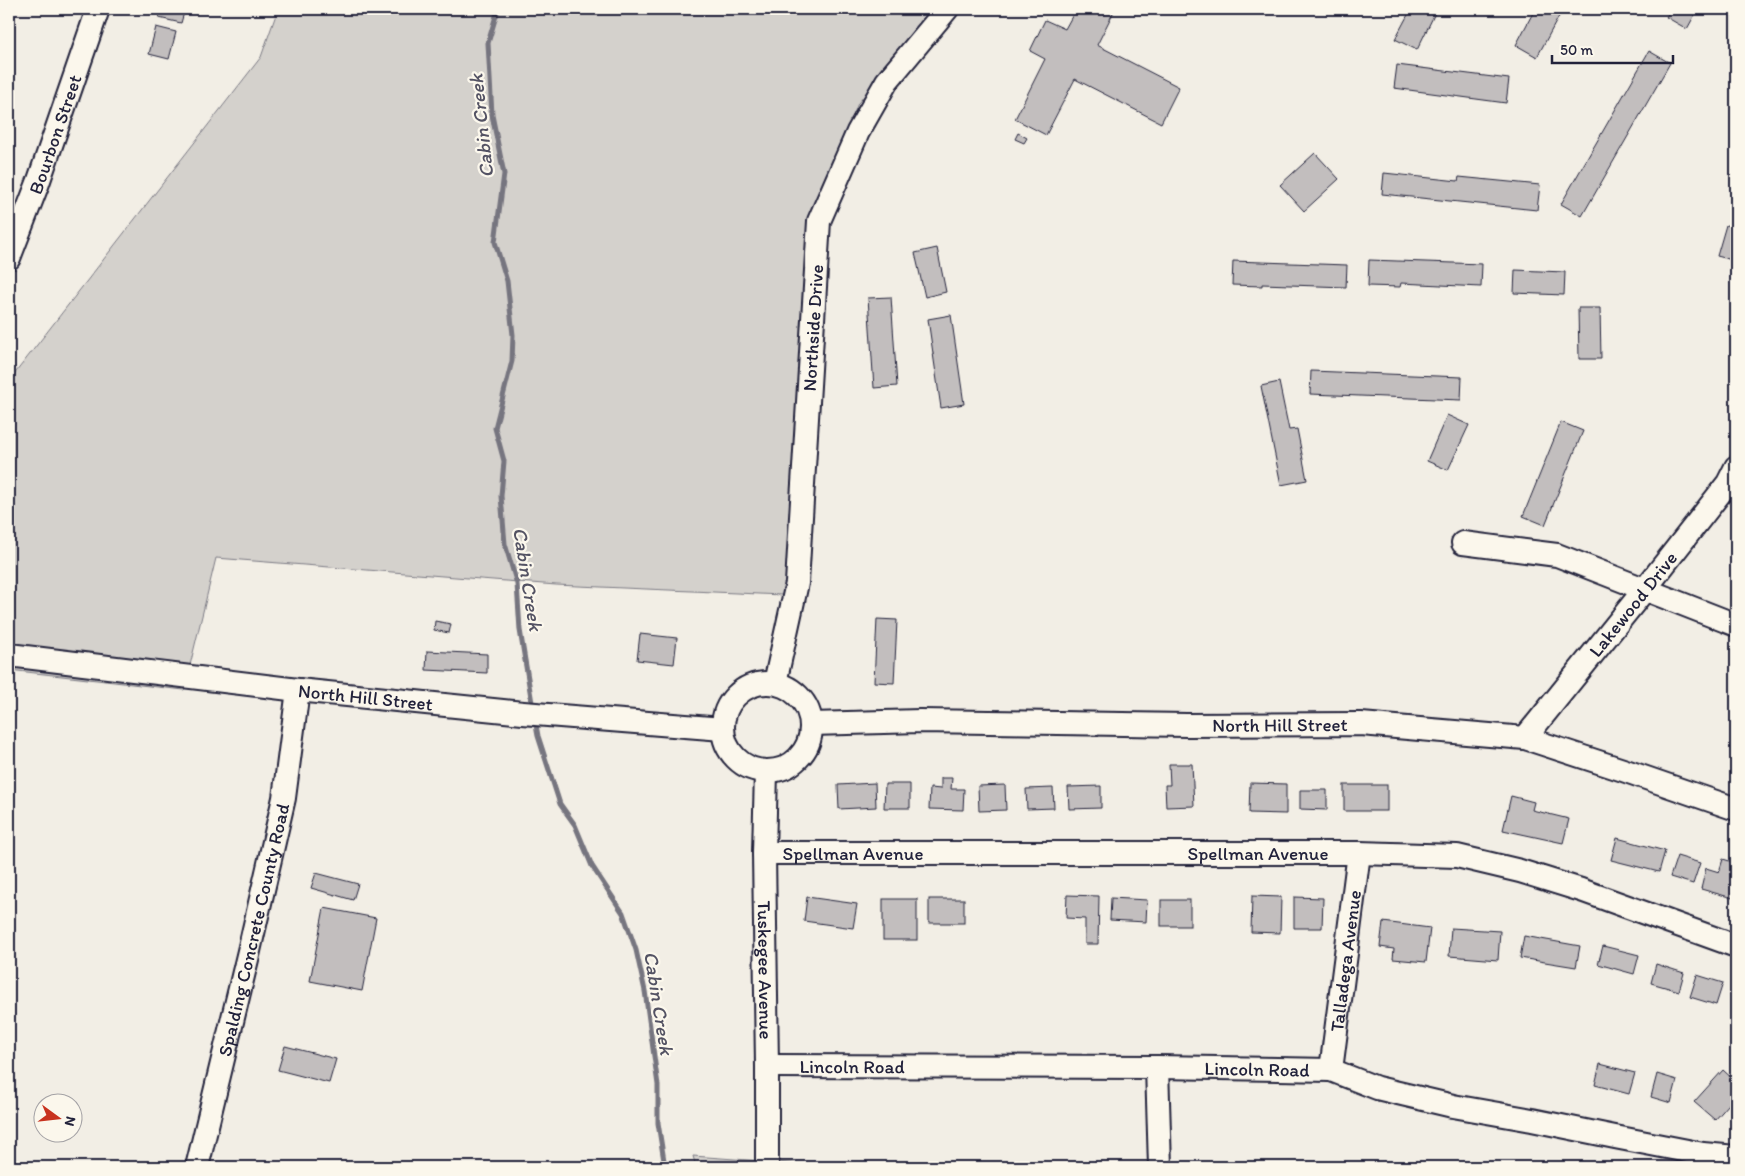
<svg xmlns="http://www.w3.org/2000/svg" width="1745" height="1176" font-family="Itim,sans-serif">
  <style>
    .green { fill: #d4d1cc; stroke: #7b7a84 }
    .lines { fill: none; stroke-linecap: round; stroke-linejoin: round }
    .stream { stroke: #76747f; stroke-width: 5 }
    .building { fill: #c2bebe; stroke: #22223b }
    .minor-casing { stroke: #22223b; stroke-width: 26 }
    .minor { stroke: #fbf7ec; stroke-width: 22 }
    .labels { text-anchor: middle; stroke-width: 4.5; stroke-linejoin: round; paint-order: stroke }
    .street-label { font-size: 19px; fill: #22223b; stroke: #fbf7ec }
    .water-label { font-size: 20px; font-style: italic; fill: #535263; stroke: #fbf7ec }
  </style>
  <rect width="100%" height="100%" fill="#f2eee5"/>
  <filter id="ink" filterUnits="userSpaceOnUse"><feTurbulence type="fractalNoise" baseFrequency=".02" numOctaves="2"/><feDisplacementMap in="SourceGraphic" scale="10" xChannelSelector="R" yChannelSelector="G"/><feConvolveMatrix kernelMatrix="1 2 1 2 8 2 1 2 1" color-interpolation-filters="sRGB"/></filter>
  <g filter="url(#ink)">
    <g class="green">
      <path d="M278 9H942L858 103 819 204 804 596 556 585 216 558 184 690 9 670V381L261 57Z"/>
      <path d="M693 1156 845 1167H696Z"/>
    </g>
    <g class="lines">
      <g class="stream">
        <path d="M498 9 488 43 492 115 504 174 495 242 507 281 513 335 512 361 495 428 504 461 501 496 505 544 517 584 520 630 533 709"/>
        <path d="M535 720 538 736 560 804 575 825 592 866 623 913 636 950 645 991 658 1085V1123L665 1167"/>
      </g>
    </g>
    <g class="building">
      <path d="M161 9H185L181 23 159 18Z"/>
      <path d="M1076 9H1115L1097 45 1179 87 1161 123 1075 79 1046 135 1015 119 1045 59 1030 51 1045 20 1065 29Z"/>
      <path d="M1411 9H1437L1417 50 1395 39Z"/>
      <path d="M1535 9H1563L1537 57 1516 45Z"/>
      <path d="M1671 9H1698L1687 29 1666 17Z"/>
      <path d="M156 27 176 32 169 59 149 54Z"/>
      <path d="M1649 51 1670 63 1582 216 1561 204Z"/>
      <path d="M1397 65 1509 79 1506 103 1394 88Z"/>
      <path d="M1018 133 1027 138 1024 143 1015 139Z"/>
      <path d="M1315 153 1339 179 1304 211 1280 185Z"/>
      <path d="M1384 173 1458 181 1459 177 1540 185 1537 210 1382 194Z"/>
      <path d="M1726 225 1736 227V261L1717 256Z"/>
      <path d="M937 248 946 292 925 297 915 253Z"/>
      <path d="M1369 260 1482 264 1481 287 1401 283 1400 287 1368 286Z"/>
      <path d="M1233 261 1347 265 1346 287 1262 284V286L1232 285Z"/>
      <path d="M1515 270 1565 272 1564 295 1514 293Z"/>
      <path d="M891 297 897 386 874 388 868 298Z"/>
      <path d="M1578 308H1600L1601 359H1579Z"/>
      <path d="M951 315 964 404 941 408 928 319Z"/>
      <path d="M1311 371 1462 377 1461 400 1310 394Z"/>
      <path d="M1279 382 1289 430 1297 429 1307 480 1281 485 1261 386Z"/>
      <path d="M1447 415 1469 425 1448 470 1427 461Z"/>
      <path d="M1561 422 1583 431 1545 525 1523 516Z"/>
      <path d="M877 619 897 620 894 683 874 682Z"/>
      <path d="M435 621 451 624 449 633 434 630Z"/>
      <path d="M640 634 677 638 674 664 637 660Z"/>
      <path d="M427 651 487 654V673L426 670Z"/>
      <path d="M1169 764H1192L1194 806 1166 807 1165 785H1170Z"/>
      <path d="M941 778H952L951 789H964L963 810 929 809 930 788 941 789Z"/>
      <path d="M875 783 876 807 839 809 838 785Z"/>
      <path d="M1250 783 1286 784V814L1249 813Z"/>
      <path d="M885 784H910V808H884Z"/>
      <path d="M1005 785 1006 810 979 811 978 786Z"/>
      <rect x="1344" y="785" width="43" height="26"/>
      <path d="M1101 786V808L1069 809 1068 787Z"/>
      <path d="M1053 788 1054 808 1027 809 1026 789Z"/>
      <path d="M1300 790H1327V810L1300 809Z"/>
      <path d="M1511 796 1534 802 1532 810 1569 819 1563 843 1503 830Z"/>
      <path d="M1617 838 1665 851 1659 872 1611 860Z"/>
      <path d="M1677 856 1700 863 1693 884 1670 877Z"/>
      <path d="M1723 859 1736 863V899L1701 889 1706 868 1719 872Z"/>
      <path d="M316 873 358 884 353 900 311 888Z"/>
      <path d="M1067 895 1099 896 1098 944H1085V919L1066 918Z"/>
      <path d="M1252 896 1281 897 1280 933 1251 932Z"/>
      <path d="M807 897 857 904 853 928 804 921Z"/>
      <path d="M1294 897 1323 898 1322 928H1294Z"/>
      <path d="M1111 898 1147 900 1146 922 1110 920Z"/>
      <rect x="883" y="899" width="34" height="41"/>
      <rect x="929" y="899" width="35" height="24"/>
      <rect x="1161" y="900" width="29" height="26"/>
      <path d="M324 908 376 918 362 991 310 981Z"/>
      <path d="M1383 922 1430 928 1426 962 1393 959 1394 949 1380 947Z"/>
      <path d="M1451 928 1500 931 1498 960 1449 956Z"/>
      <path d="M1524 936 1580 946 1576 967 1520 958Z"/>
      <path d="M1603 946 1639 955 1634 974 1598 964Z"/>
      <path d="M1656 964 1684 973 1679 991 1651 983Z"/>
      <path d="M1697 975 1723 983 1716 1005 1690 997Z"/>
      <path d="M285 1046 336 1059 329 1083 278 1070Z"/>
      <path d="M1600 1064 1635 1073 1629 1094 1595 1085Z"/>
      <path d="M1723 1070 1736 1082V1096L1715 1120 1694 1102Z"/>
      <path d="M1657 1074 1677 1080 1671 1103 1651 1097Z"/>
    </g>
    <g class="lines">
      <defs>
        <g id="minor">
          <path id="s1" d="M9 258 38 183 98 9"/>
          <path d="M1463 543 1557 555 1736 625"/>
          <path id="s2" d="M9 655 298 690 523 713 723 729"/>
          <path id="s3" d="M775 683 797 583 819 221 858 132 887 81 947 9"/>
          <circle cx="767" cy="727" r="44"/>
          <path id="s4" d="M811 724 920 721 1187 725 1361 724 1525 738 1623 770 1736 809"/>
          <path id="s5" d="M1525 738 1645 589 1728 483 1736 467"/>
          <path id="s6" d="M766 771 764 853 767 1066V1167"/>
          <path id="s7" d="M764 853H1359L1457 856 1520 871 1581 890 1736 946"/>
          <path id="s8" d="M767 1066 1157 1067 1331 1070 1377 1088 1453 1106 1532 1120 1615 1137 1703 1154 1736 1157"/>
          <path d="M1157 1067 1160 1167"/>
          <path id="s9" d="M1331 1070 1359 853"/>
          <path id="s10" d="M197 1167 249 951 284 798 298 690"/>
        </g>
      </defs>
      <use href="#minor" class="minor-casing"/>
      <use href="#minor" class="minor"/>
    </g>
  </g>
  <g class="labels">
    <g class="street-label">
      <text dy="7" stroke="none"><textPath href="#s1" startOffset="132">Bourbon Street</textPath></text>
      <text dy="7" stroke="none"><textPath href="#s3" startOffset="358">Northside Drive</textPath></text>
      <text dy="7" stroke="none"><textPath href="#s5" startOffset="172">Lakewood Drive</textPath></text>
      <text dy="7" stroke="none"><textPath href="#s2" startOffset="359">North Hill Street</textPath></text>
      <text dy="7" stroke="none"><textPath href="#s4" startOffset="469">North Hill Street</textPath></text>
      <text dy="7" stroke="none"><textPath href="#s7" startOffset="89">Spellman Avenue</textPath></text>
      <text dy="7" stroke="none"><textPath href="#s7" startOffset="494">Spellman Avenue</textPath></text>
      <text dy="7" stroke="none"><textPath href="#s10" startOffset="244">Spalding Concrete County Road</textPath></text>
      <text dy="7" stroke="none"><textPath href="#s9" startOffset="110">Talladega Avenue</textPath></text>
      <text dy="7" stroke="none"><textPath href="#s6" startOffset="199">Tuskegee Avenue</textPath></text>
      <text dy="7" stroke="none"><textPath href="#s8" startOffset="85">Lincoln Road</textPath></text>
      <text dy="7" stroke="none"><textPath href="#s8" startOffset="490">Lincoln Road</textPath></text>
    </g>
    <g class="water-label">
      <text transform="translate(481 126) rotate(-96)" y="7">Cabin Creek</text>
      <text transform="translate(528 579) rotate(81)" y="7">Cabin Creek</text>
      <text transform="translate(659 1003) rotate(81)" y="7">Cabin Creek</text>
    </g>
  </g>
  <rect width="1745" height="1176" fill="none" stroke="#fbf7ec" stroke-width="30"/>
  <rect x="15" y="15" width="1715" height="1146" fill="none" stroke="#22223b" stroke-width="2" filter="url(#ink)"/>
  <g transform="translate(58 1118) rotate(105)"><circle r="24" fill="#fbf7ec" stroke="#a4a2a5"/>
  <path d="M0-4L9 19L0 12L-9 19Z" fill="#c8321e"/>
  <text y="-8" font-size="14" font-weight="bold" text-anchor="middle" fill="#22223b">N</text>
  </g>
  <path d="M1552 55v8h121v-8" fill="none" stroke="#22223b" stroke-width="2.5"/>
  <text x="1560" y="55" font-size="15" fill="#22223b" stroke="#fbf7ec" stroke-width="4" paint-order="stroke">50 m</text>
</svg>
